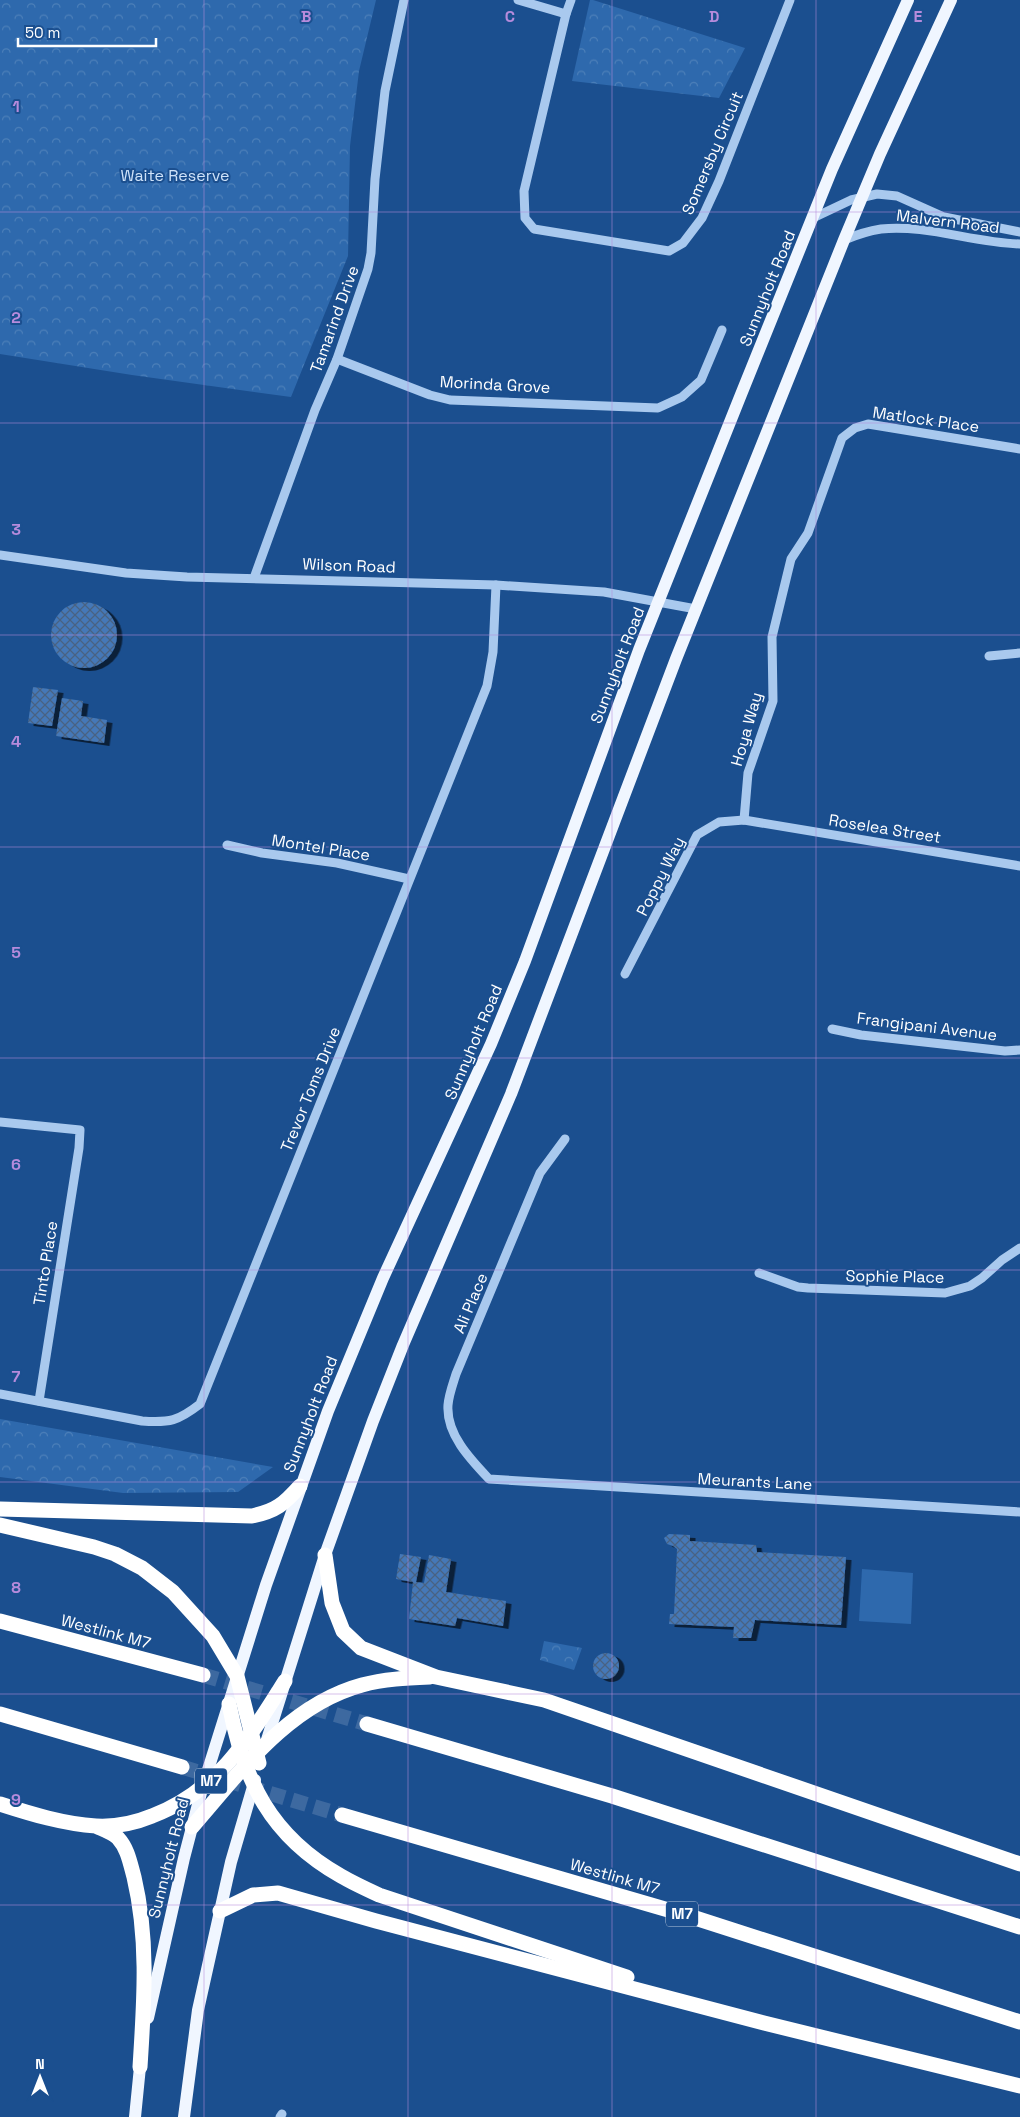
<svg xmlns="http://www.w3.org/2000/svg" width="1020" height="2117" font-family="'Space Grotesk',sans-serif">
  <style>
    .grass { fill: #2e69ad }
    .park { fill: url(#park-crowns) }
    .building { fill: url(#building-cross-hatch); filter: url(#shadow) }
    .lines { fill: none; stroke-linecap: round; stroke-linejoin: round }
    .highway-tunnel { stroke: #3d69a0; stroke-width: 15; stroke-dasharray: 15 8; stroke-linecap: butt }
    .minor { stroke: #a9c9ee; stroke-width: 9 }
    .major { stroke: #f0f6ff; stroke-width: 12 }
    .highway { stroke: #fff; stroke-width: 15 }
    .grid { fill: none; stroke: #b68bdc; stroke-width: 1; stroke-opacity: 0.55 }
    .labels { text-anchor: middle; stroke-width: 4; stroke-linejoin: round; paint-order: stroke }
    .shield { fill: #1b4f8f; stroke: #bbcadd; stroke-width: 1 }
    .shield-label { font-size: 15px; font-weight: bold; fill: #fff }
    .street-label { font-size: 16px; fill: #fff; stroke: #1b4f8f }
    .park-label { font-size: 16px; fill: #cfe3fa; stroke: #1b4f8f }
    .grid-label { font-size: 16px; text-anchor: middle; font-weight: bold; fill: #b68bdc; stroke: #1b4f8f; stroke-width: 4; stroke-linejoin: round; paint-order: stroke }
  </style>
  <defs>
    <pattern id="park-crowns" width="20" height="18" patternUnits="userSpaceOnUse" patternTransform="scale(1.25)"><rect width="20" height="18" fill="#2e69ad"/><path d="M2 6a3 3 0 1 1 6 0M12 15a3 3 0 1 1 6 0" fill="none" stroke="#4d80b9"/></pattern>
    <pattern id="building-cross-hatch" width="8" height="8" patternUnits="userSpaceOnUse" patternTransform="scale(1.25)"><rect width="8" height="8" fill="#4478b7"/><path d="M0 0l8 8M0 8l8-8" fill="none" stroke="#486282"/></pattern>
    <filter id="shadow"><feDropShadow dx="5.5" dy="3" stdDeviation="0" flood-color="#0009"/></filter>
  </defs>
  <rect width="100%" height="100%" fill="#1b4f8f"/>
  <path class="grass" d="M862 1569 913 1573 911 1624 859 1621Z"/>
  <g class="park">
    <path d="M0 0H376L359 71 350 146 348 256 291 397 132 375 0 354Z"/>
    <path d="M590 0H593L745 48 719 98 572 81Z"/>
    <path d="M0 1419 273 1467 238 1492 123 1493 0 1477Z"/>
    <path d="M544 1641 582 1648 574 1670 540 1660Z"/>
  </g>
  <g class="building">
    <circle cx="84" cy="635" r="33"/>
    <path d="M33 687 58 690 52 726 28 723Z"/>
    <path d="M62 698 83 701 81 716 107 720 104 743 56 736Z"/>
    <path d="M669 1534 690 1535V1541L756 1545 757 1552 846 1557 841 1625 755 1620 751 1638H733L734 1627 669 1624 670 1614H674L677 1549 673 1546 667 1544 664 1538Z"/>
    <path d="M400 1554 421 1557 416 1582 424 1583 429 1555 451 1559 446 1592 506 1601 503 1626 457 1618 455 1626 409 1619 413 1582 396 1579Z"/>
    <circle cx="606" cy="1666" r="13"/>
  </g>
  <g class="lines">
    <g class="highway-tunnel">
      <path d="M203 1675 367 1724"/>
      <path d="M182 1767 342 1815"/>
    </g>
    <g class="minor">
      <path d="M518 0 566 14"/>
      <path d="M571 0 566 14 524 191 525 218 534 229 669 251 683 243 702 218 719 181 790 0"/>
      <path d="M813 218 851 200 877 194 897 196 944 217 1020 232"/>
      <path d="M844 240C856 235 868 231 881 229 925 224 975 243 1020 244"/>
      <path d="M337 359 430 395 450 400 658 408 682 397 701 380 722 330"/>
      <path d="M0 555 126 573 187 577 496 585 604 592 696 609"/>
      <path d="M254 578 315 410 337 359 368 269 371 253 375 179 385 91 404 0"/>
      <path d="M989 656 1020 653"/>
      <path d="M744 820 748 773 773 701 772 637 791 559 808 533 842 438 855 428 868 424 1020 449"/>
      <path d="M227 845 262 853 337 863 409 879"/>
      <path d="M625 974 697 835 719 822 744 820 1020 866"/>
      <path d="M832 1029 861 1035 1005 1051 1020 1050"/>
      <path d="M0 1122 80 1130 79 1148 39 1401"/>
      <path d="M565 1139 540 1173 456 1374C453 1384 449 1394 448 1405 446 1434 470 1459 489 1479L1020 1512"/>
      <path d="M759 1273 798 1287 808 1288 945 1293 970 1286 982 1278 1002 1260 1020 1248"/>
      <path d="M0 1394 142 1421C170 1423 178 1421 200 1404L487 686 493 652 496 585"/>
      <path d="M280 2117 282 2114"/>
    </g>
    <g class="major">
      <path d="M265 1746 325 1555 373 1421 403 1345 511 1094 676 659 844 240 880 154 951 0"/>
      <path d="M148 2018 184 1858 202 1789 266 1585 328 1411 383 1278 491 1044 525 961 639 650 740 397 832 169 908 0"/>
      <path d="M135 2117 141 2057"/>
      <path d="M184 2117 198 2010 231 1862 255 1780"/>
    </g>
    <g class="highway">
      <path d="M0 1509 252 1516C276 1511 284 1504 300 1486"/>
      <path d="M0 1525 94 1547 115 1554 142 1568 173 1592 213 1636 237 1676 259 1763"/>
      <path d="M325 1555 332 1603 343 1631 361 1648 436 1677 544 1700 1020 1864"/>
      <path d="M0 1621 203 1675"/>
      <path d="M229 1704C244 1781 270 1836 341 1876 353 1883 366 1889 379 1895L627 1977"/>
      <path d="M0 1714 182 1767"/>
      <path d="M367 1724 612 1796 1020 1927"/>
      <path d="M0 1804C31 1814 64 1824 96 1826 115 1827 135 1823 152 1816 218 1791 249 1738 285 1681"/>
      <path d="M342 1815 689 1916 1020 2022"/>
      <path d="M98 1827C105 1830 113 1833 118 1838 128 1849 130 1863 134 1877 149 1940 144 2003 140 2067"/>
      <path d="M192 1827C240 1772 288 1705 362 1685 384 1679 407 1678 430 1677"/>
      <path d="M220 1911 253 1895 278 1893 376 1921 764 2023 1020 2086"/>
    </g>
  </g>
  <path class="grid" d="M204 0V2117M408 0V2117M612 0V2117M816 0V2117M0 212H1020M0 423H1020M0 635H1020M0 847H1020M0 1058H1020M0 1270H1020M0 1482H1020M0 1694H1020M0 1905H1020"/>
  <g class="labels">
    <g class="shield">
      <rect x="195" y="1768.5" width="32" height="25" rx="4"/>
      <rect x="666" y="1901.5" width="32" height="25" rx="4"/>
    </g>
    <g class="shield-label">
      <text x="211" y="1786">M7</text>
      <text x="682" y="1919">M7</text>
    </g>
    <g class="street-label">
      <text transform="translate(712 153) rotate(-67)" y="6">Somersby Circuit</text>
      <text transform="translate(948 221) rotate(7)" y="6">Malvern Road</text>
      <text transform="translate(767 288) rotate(-68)" y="6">Sunnyholt Road</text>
      <text transform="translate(334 319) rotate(-70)" y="6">Tamarind Drive</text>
      <text transform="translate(495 384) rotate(3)" y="6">Morinda Grove</text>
      <text transform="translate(926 419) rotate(8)" y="6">Matlock Place</text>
      <text transform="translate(349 565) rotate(2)" y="6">Wilson Road</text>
      <text transform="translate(617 665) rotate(-69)" y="6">Sunnyholt Road</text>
      <text transform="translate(746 729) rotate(-74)" y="6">Hoya Way</text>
      <text transform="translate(885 828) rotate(9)" y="6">Roselea Street</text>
      <text transform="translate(321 847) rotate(9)" y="6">Montel Place</text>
      <text transform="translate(660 876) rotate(-63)" y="6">Poppy Way</text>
      <text transform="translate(927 1026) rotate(7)" y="6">Frangipani Avenue</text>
      <text transform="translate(473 1042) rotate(-67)" y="6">Sunnyholt Road</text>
      <text transform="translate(310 1089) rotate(-68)" y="6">Trevor Toms Drive</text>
      <text transform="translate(45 1263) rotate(-81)" y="6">Tinto Place</text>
      <text transform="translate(895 1276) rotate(1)" y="6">Sophie Place</text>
      <text transform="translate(470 1303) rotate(-67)" y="6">Ali Place</text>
      <text transform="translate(310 1414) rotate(-69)" y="6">Sunnyholt Road</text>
      <text transform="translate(755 1481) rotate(3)" y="6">Meurants Lane</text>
      <text transform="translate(106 1631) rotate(15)" y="6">Westlink M7</text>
      <text transform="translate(168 1858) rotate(-76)" y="6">Sunnyholt Road</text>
      <text transform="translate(615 1876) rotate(16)" y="6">Westlink M7</text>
    </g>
    <g class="park-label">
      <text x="175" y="181">Waite Reserve</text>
    </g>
  </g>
  <g class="grid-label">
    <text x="306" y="22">B</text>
    <text x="510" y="22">C</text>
    <text x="714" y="22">D</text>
    <text x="918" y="22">E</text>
    <text x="16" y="112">1</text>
    <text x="16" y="323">2</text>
    <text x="16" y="535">3</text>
    <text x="16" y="747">4</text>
    <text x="16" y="958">5</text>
    <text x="16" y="1170">6</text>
    <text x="16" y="1382">7</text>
    <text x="16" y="1593">8</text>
    <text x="16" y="1805">9</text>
  </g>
  <g transform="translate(40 2077)" stroke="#1b4f8f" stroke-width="4" paint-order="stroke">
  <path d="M0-4L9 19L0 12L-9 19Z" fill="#ffffff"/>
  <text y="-8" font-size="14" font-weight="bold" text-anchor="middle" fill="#ffffff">N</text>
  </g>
  <path d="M18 38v8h138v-8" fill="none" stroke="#ffffff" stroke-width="2.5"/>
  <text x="25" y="38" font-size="15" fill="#ffffff" stroke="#1b4f8f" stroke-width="4" paint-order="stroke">50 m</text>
</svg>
